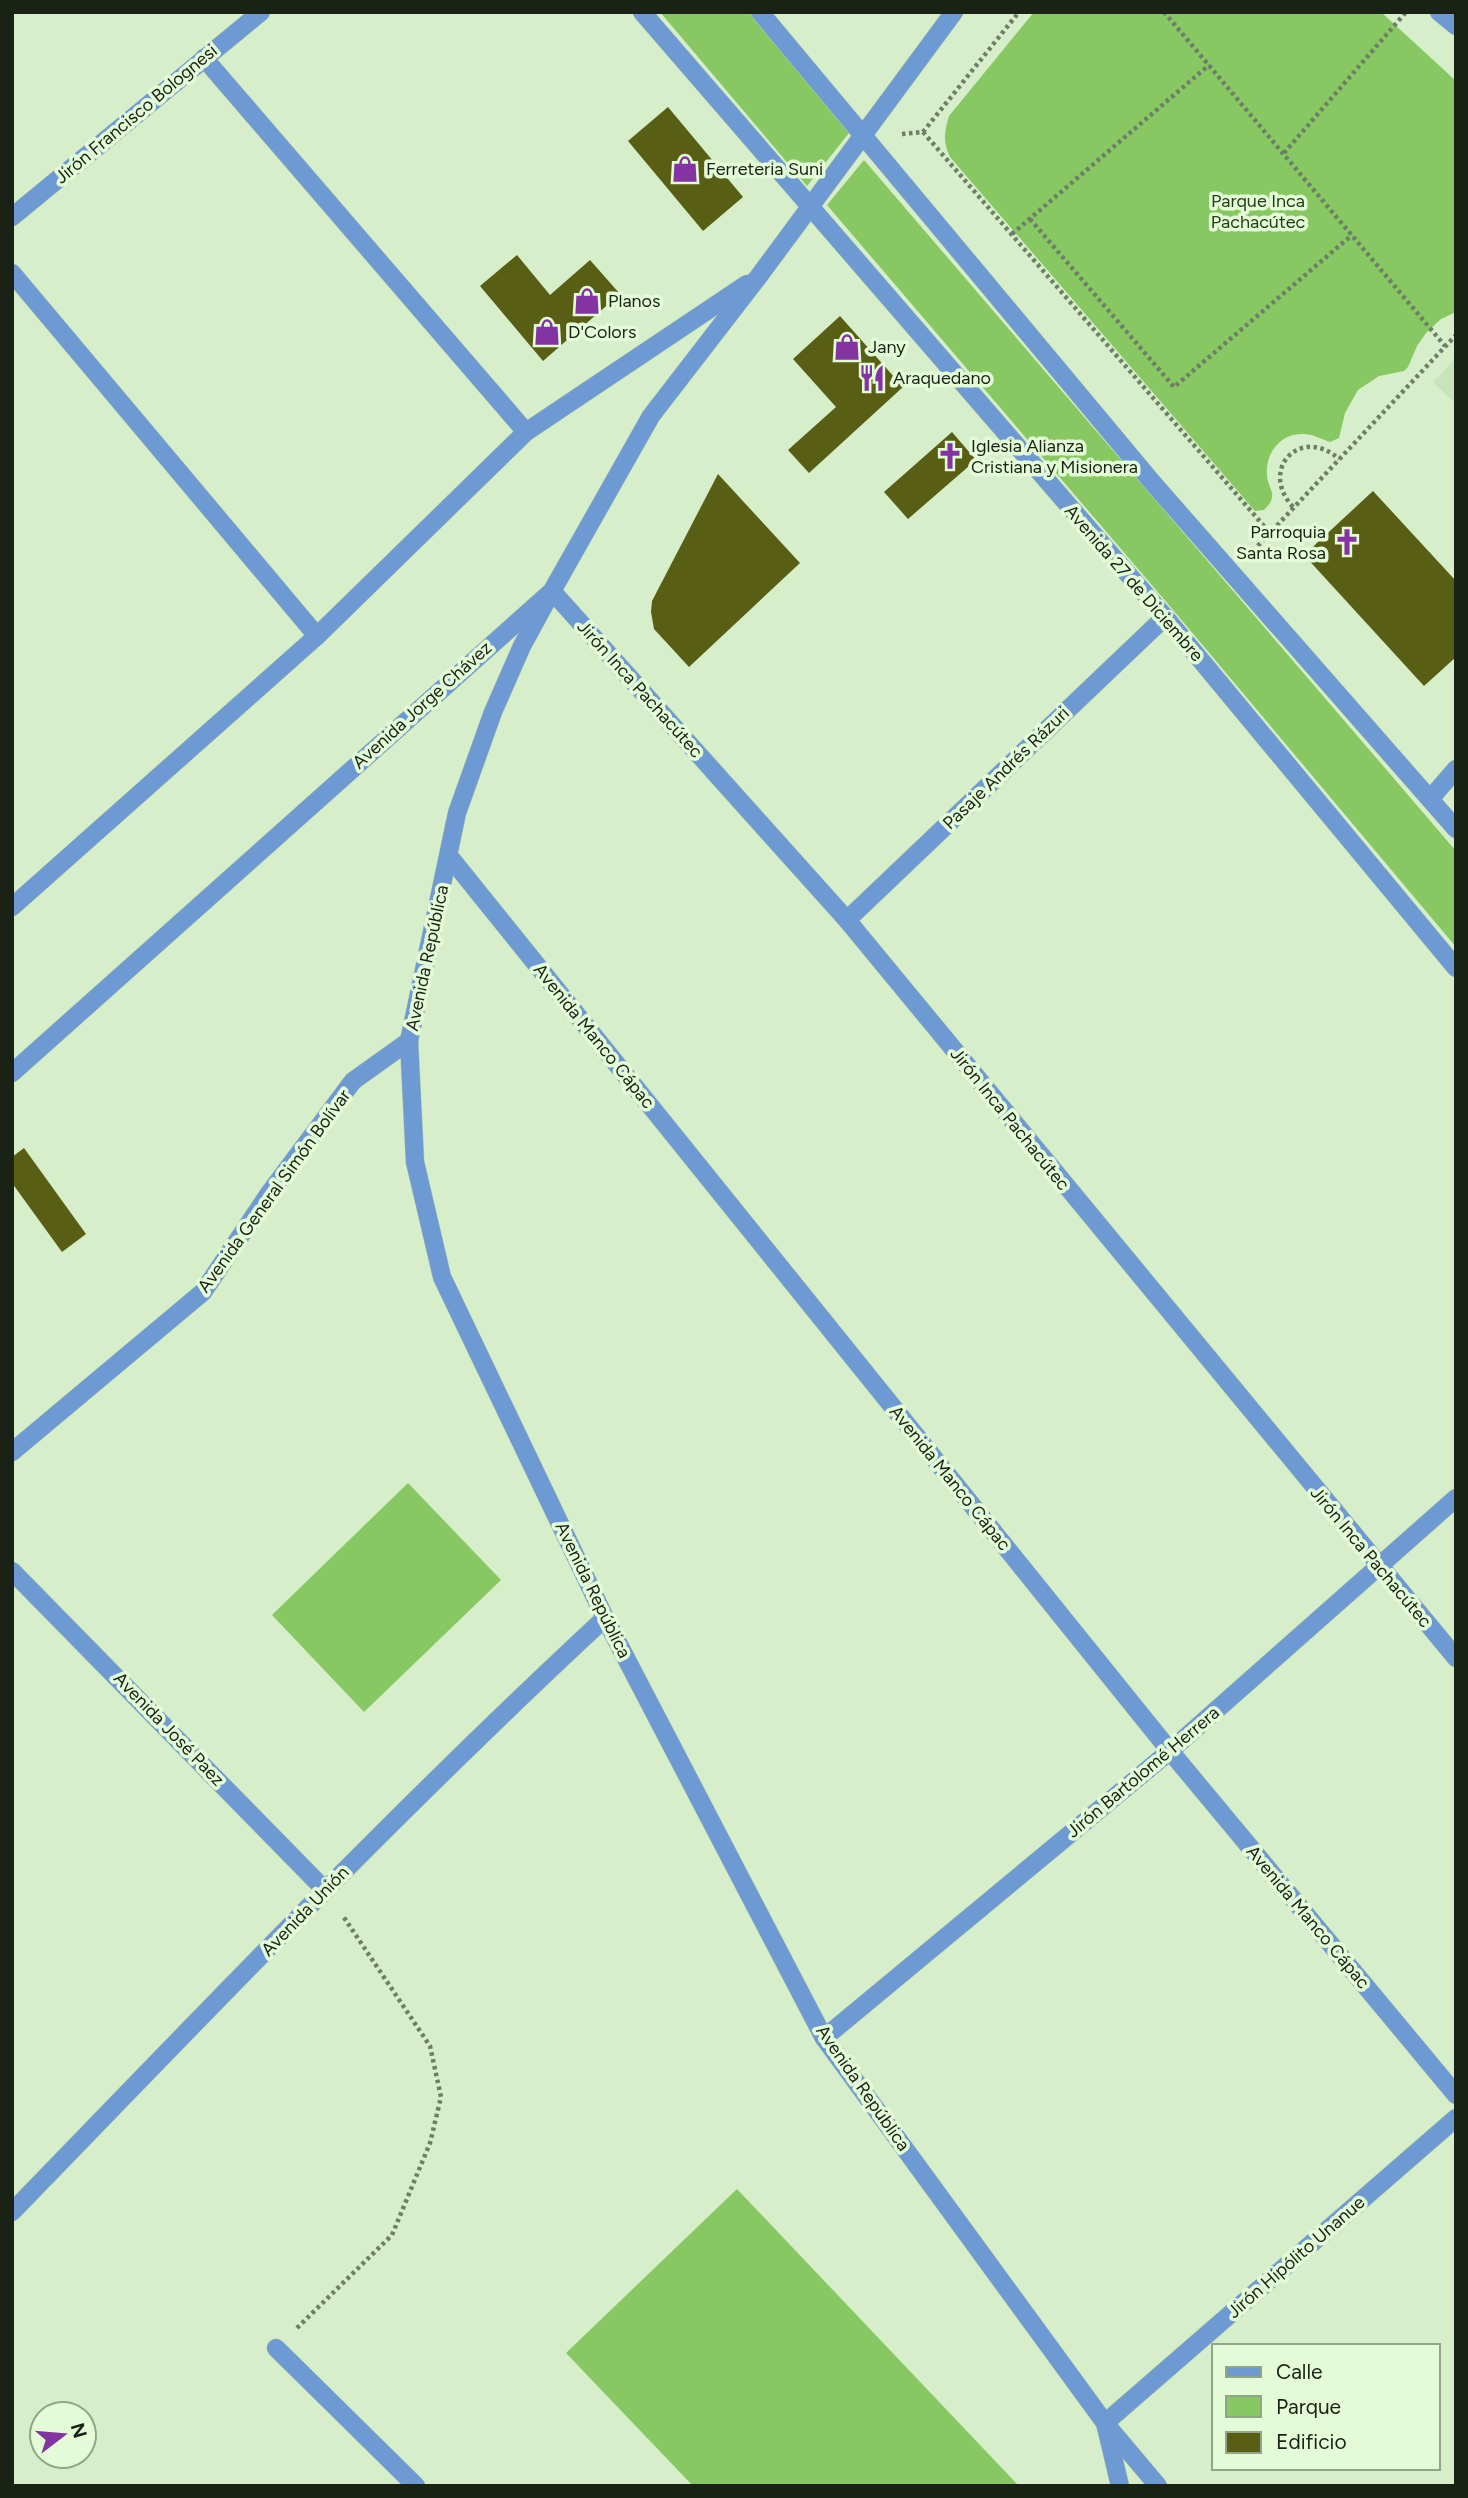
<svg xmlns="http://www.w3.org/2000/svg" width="1468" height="2498" font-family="Figtree,sans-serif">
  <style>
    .built { fill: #c7e4ba }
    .green { fill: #87c863 }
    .building { fill: #585f14 }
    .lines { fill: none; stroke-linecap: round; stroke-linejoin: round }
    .minor-casing { stroke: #b4c9a9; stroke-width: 19 }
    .path { stroke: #6f7e67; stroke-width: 4.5; stroke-dasharray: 3.5 3.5; stroke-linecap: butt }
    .minor { stroke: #6e9ad4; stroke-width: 18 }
    .labels { text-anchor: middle; stroke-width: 7; stroke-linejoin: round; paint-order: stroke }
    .street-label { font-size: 18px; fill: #192215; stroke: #e3fcd7 }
    .poi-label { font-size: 18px; fill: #192215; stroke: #e3fcd7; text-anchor: start }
    .park-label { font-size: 18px; fill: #243f14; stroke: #e3fcd7 }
  </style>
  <rect width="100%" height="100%" fill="#d6eeca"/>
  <path class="built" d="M1456 358V404L1433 382Z"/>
  <g class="green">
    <path d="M660 12H749L849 133 807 186Z"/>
    <path d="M1034 12H1381L1456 81V312L1441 319 1426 333 1417 346 1408 367 1404 371 1379 376 1358 390 1345 413 1339 438 1330 442C1321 439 1313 434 1303 434 1281 433 1265 453 1267 475 1268 491 1280 494 1264 510L1255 511 950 157C943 142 944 133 949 116Z"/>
    <path d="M864 160 1456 851V947L1174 611 827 205Z"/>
    <path d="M408 1483 501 1580 364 1712 272 1615Z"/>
    <path d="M737 2189 1019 2486H693L566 2353Z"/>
  </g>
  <g class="building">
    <path d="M668 107 743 197 703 231 628 141Z"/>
    <path d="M517 255 550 295 590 260 620 294 543 361 480 286Z"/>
    <path d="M840 316 903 387 809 473 788 450 836 407 793 359Z"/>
    <path d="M952 432 976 460 908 519 884 492Z"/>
    <path d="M718 474 800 563 689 667 654 629 651 612 652 601Z"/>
    <path d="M1373 491 1456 581V657L1424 686 1304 555Z"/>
    <path d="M24 1148 86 1234 62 1252 12 1183V1157Z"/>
  </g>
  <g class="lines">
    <defs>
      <g id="minor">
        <path d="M642 12 1165 617 1456 968"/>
        <path d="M760 12 1152 482 1456 829"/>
        <path d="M1439 12 1456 26"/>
        <path d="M204 58 526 432"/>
        <path d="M12 217 261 12"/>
        <path d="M12 273 317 636"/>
        <path d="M552 591 522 646 493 712 457 813 409 1041 415 1162 442 1277 605 1618 824 2038 1105 2423 1158 2486"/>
        <path d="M552 591 847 920 1456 1658"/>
        <path d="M1430 799 1456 769"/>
        <path d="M449 856 1170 1751 1456 2095"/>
        <path d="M12 907 317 636 526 432 747 284"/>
        <path d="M847 920 1165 617"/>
        <path d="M12 1073 552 591 651 416 759 276 954 12"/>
        <path d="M12 1452 203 1292 268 1195 353 1081 409 1041"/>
        <path d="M12 1571 325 1890"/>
        <path d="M824 2038 1170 1751 1456 1498"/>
        <path d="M12 2212C207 2011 400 1808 605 1618"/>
        <path d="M276 2348 416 2486"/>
        <path d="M1120 2486 1105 2423 1456 2118"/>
      </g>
    </defs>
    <use href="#minor" class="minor-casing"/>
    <g class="path">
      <path d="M1164 12 1445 346"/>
      <path d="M923 132 1270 533"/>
      <path d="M902 134 923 132 1019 12"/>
      <path d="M1284 153 1406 12"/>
      <path d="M1030 219 1174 387 1352 235"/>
      <path d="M1012 234 1209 65"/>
      <path d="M1293 507C1258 469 1301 425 1339 459"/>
      <path d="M1253 551 1456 335"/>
      <path d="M297 2328 392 2235 430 2143 441 2097 430 2046 343 1916"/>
    </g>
    <use href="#minor" class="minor"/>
  </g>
  <defs>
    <symbol id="shop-bare" viewBox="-9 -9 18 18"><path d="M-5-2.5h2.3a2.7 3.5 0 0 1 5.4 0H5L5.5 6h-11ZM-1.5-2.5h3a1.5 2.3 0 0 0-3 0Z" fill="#8433a2" stroke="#e3fcd7" stroke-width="2.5" paint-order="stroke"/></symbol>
    <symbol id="restaurant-bare" viewBox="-9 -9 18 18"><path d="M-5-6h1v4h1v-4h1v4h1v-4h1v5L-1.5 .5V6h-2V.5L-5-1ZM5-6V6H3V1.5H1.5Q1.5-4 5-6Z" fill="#8433a2" stroke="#e3fcd7" stroke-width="2.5" paint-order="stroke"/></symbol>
    <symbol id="church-bare" viewBox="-9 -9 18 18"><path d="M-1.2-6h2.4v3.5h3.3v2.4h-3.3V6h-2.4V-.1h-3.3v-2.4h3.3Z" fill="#8433a2" stroke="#e3fcd7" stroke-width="2.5" paint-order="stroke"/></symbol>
  </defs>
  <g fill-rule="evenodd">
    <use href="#shop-bare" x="666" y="150" width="38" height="38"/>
    <use href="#shop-bare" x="568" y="282" width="38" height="38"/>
    <use href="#shop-bare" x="528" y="313" width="38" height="38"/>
    <use href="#shop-bare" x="828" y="328" width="38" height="38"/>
    <use href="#restaurant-bare" x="853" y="359" width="38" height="38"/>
    <use href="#church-bare" x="931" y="437" width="38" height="38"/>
    <use href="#church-bare" x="1328" y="523" width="38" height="38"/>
  </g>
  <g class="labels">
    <g class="street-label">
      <text transform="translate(136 114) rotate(-40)" y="6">Jirón Francisco Bolognesi</text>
      <text transform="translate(1134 583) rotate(49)" y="6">Avenida 27 de Diciembre</text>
      <text transform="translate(640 689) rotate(48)" y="6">Jirón Inca Pachacútec</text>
      <text transform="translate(422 705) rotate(-42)" y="6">Avenida Jorge Chávez</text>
      <text transform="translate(1006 768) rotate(-44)" y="6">Pasaje Andrés Rázuri</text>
      <text transform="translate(427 958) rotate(-78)" y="6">Avenida República</text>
      <text transform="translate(594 1036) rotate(51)" y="6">Avenida Manco Cápac</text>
      <text transform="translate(1010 1119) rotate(51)" y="6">Jirón Inca Pachacútec</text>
      <text transform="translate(274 1191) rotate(-54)" y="6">Avenida General Simón Bolívar</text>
      <text transform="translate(950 1478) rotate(51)" y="6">Avenida Manco Cápac</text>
      <text transform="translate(1371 1557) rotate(50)" y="6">Jirón Inca Pachacútec</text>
      <text transform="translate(593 1590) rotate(64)" y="6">Avenida República</text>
      <text transform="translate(169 1729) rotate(46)" y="6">Avenida José Paez</text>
      <text transform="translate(1143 1772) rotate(-40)" y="6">Jirón Bartolomé Herrera</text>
      <text transform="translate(305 1911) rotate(-46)" y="6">Avenida Unión</text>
      <text transform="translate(1308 1917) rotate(50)" y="6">Avenida Manco Cápac</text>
      <text transform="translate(863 2088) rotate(55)" y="6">Avenida República</text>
      <text transform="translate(1296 2257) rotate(-41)" y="6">Jirón Hipólito Unanue</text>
    </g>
    <g class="poi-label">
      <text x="706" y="175">Ferreteria Suni</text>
      <text x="608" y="307">Planos</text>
      <text x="568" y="338">D'Colors</text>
      <text x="868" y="353">Jany</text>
      <text x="893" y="384">Araquedano</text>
      <text x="971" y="452">Iglesia Alianza<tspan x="971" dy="21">Cristiana y Misionera</tspan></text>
      <text x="1326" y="538" text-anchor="end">Parroquia<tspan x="1326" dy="21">Santa Rosa</tspan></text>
    </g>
    <g class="park-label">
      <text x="1258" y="207">Parque Inca<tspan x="1258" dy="21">Pachacútec</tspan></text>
    </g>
  </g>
  <rect width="1468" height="2498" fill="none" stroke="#192215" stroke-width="28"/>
  <rect x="1212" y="2344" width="228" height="126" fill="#e3fcd7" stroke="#92a589" stroke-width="2"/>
  <rect x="1226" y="2367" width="35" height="10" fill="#6e9ad4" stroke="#92a589" stroke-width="2"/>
  <text x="1276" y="2379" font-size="21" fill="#192215">Calle</text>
  <rect x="1226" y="2396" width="35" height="21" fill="#87c863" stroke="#92a589" stroke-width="2"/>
  <text x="1276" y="2414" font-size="21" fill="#192215">Parque</text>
  <rect x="1226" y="2432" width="35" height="21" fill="#585f14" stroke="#92a589" stroke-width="2"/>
  <text x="1276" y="2449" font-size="21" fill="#192215">Edificio</text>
  <g transform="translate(63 2435) rotate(74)"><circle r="33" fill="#e3fcd7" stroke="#92a589" stroke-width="2"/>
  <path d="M0-5L12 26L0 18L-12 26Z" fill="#8433a2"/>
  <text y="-10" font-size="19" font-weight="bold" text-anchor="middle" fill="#192215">N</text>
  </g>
</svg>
